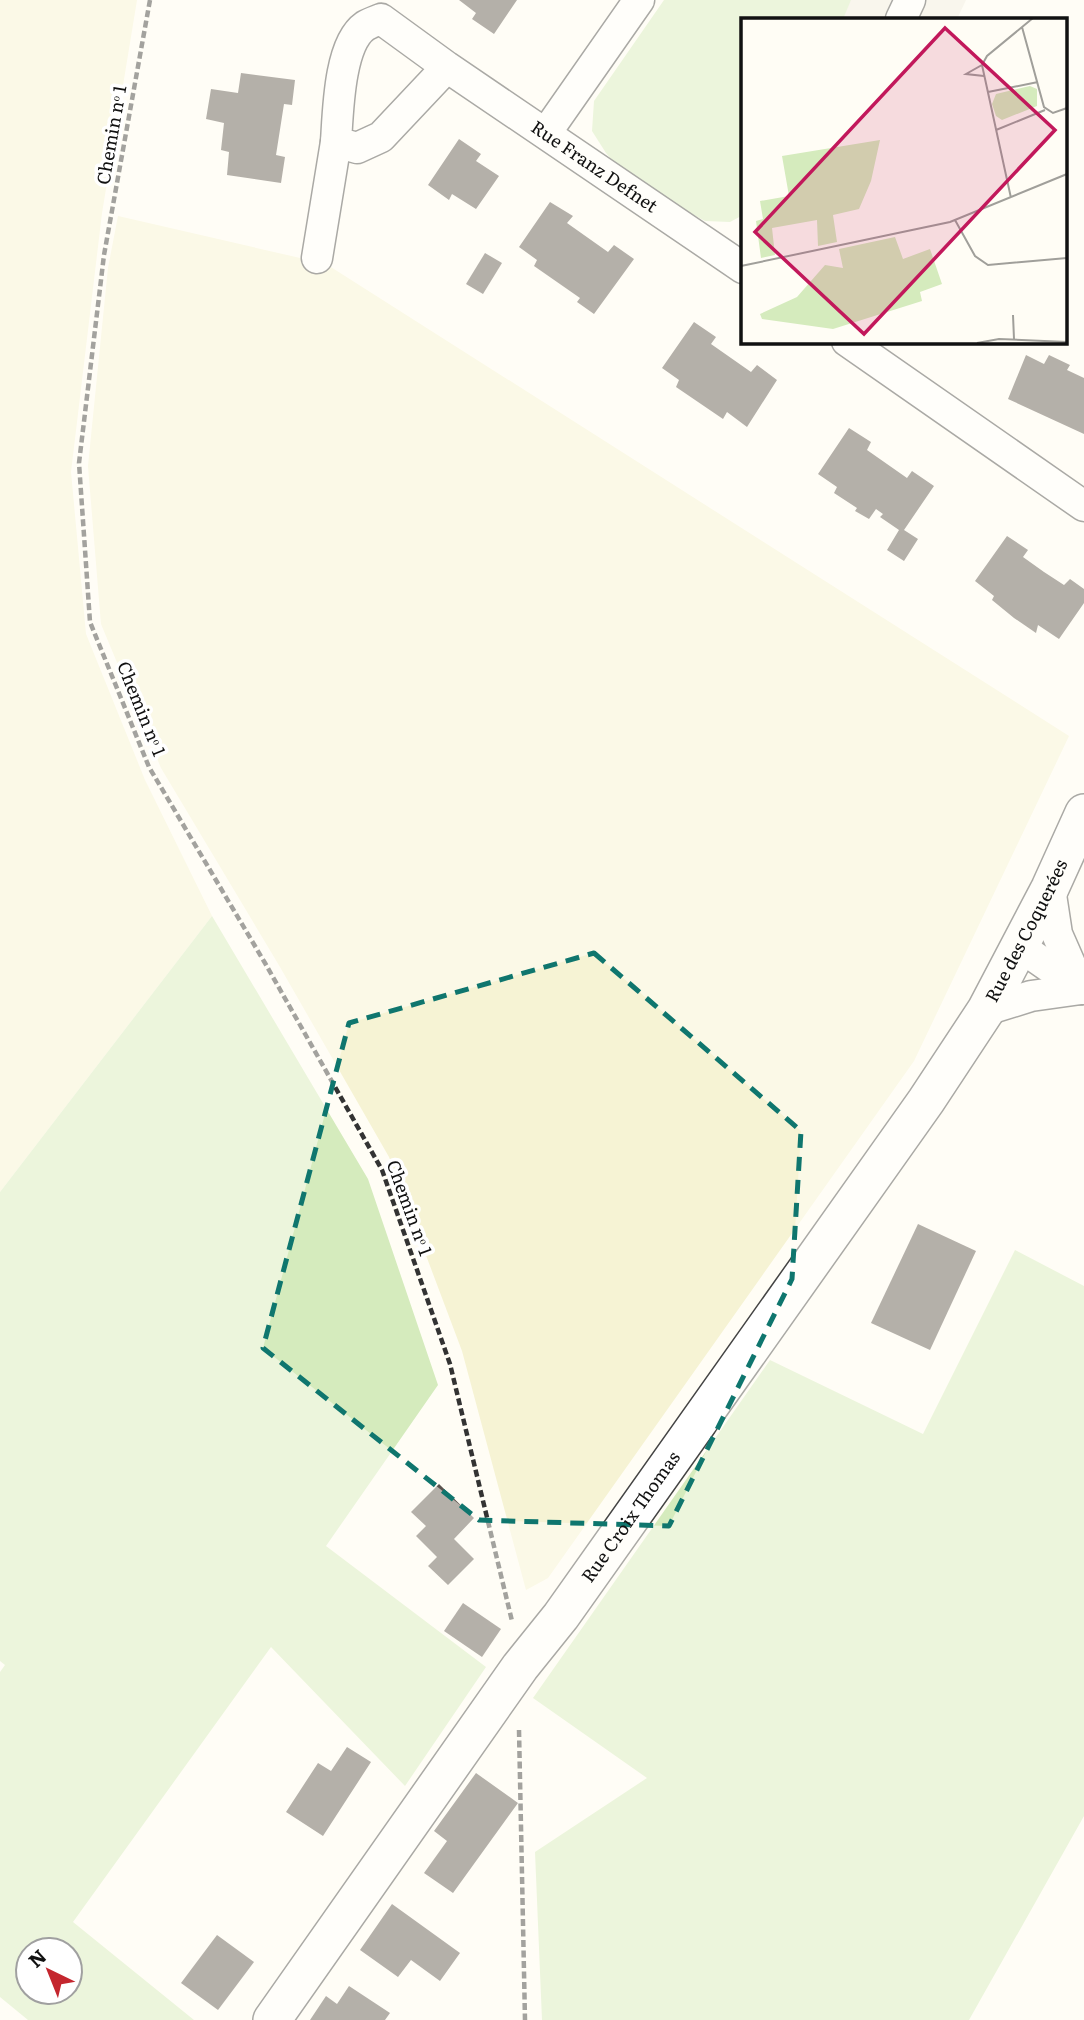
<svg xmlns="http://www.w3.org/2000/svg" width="1084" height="2020" font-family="Literata,serif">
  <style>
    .farmland { fill: #f6f3d4 }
    .green { fill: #d5ebbd; fill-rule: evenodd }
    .plaza { fill: #f1ede2 }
    .building { fill: #5a524d }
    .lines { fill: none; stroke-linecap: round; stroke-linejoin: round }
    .minor-casing { stroke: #444; stroke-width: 33 }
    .tertiary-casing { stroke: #444; stroke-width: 40 }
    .path { stroke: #333; stroke-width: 4.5; stroke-dasharray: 7 3.5; stroke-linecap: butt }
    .minor { stroke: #fff; stroke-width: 30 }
    .tertiary { stroke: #fff; stroke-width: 37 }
    .marked { fill: none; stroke: #0f766e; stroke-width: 5; stroke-dasharray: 14 9; stroke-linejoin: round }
    .labels { text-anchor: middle; stroke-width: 7; stroke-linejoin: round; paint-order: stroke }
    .street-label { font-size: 18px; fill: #111; stroke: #fff }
    .inset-road { fill: none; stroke: #a09f9a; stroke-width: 2 }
    .view { fill: #c2185b; fill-opacity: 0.15; stroke: #c2185b; stroke-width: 3.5 }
    .inset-edge { fill: none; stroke: #111; stroke-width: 3.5 }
  </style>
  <rect width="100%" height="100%" fill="#fffdf5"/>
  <g class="farmland">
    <path d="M0 0H137L102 213 71 472 86 634 145 780 212 916 0 1192Z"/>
    <path d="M118 216 326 264 1069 736 914 1061 548 1578 526 1590 462 1351 389 1157 280 967 161 768 101 624 88 466 108 268Z"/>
  </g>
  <g class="green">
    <path d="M664 0H861L851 19H743V215L730 222 705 221 672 203 625 175 606 153 592 131 594 101Z"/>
    <path d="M212 916 368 1179 438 1385 326 1546 486 1667 405 1786 271 1647 73 1922 194 2020H28L0 1997V1672L5 1665 0 1661V1192ZM70 1950V1992H28V1950Z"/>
    <path d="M1015 1250 1084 1286V1816L969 2020H542L535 1852 647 1778 533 1698 770 1360 923 1434Z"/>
  </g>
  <path class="plaza" d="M851 0H966L957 19H843Z"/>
  <g class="building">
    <path d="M459 0H517L494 34 472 19 476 13Z"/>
    <path d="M241 73 295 80 292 105 284 104 276 155 285 157 281 183 227 175 229 152 221 150 224 123 206 119 211 89 238 93Z"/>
    <path d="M459 139 481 154 476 161 499 176 476 209 452 194 449 200 428 185Z"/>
    <path d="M550 202 573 216 567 223 608 252 614 245 634 259 594 314 577 302 580 298 534 266 537 260 519 247Z"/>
    <path d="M485 253 502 263 483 294 466 284Z"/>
    <path d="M694 322 716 337 711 344 751 372 757 365 777 380 747 427 727 412 723 419 676 387 679 380 662 368Z"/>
    <path d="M1026 355 1044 364 1049 355 1070 365 1067 370 1084 378V434L1008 399Z"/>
    <path d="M849 428 871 442 867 450 907 478 912 471 934 486 904 530 918 539 904 561 887 550 899 530 880 517 883 514 876 509 869 519 855 511 857 508 834 493 837 487 818 474Z"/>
    <path d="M1007 536 1028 550 1023 557 1044 572 1064 585 1070 579 1084 589V603L1059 639 1038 625 1036 633 1014 618 992 600 994 596 975 581Z"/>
    <path d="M918 1224 976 1251 930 1350 871 1323Z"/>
    <path d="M439 1484 474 1518 454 1539 474 1559 448 1585 428 1566 437 1557 416 1536 426 1526 411 1512Z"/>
    <path d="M463 1603 501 1629 482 1657 444 1631Z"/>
    <path d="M347 1747 371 1762 323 1836 286 1812 318 1763 331 1771Z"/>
    <path d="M476 1773 518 1803 453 1893 424 1873 447 1841 434 1831Z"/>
    <path d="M392 1904 460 1953 440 1981 411 1960 398 1977 360 1950Z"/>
    <path d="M217 1935 254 1962 218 2010 181 1983Z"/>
    <path d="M349 1986 390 2013 385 2020H310L326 1996 337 2004Z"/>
  </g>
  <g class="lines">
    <defs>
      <g id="minor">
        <path d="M901 19 910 0"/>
        <path id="s1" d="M447 67 381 137 357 148 336 142C338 112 339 44 365 26 370 23 376 21 381 19L447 67 743 268"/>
        <path d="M546 133 639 0"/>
        <path d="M317 258 336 142"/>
        <path d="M847 341 1084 506"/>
        <path d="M1050 888 1057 934 1081 989"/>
        <path d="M1022 942 1029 953 1081 989"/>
        <path d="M986 1010 1031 996 1081 989"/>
      </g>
      <g id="tertiary">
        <path id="s2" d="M272 2020 520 1667 561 1616 926 1101 986 1010 1050 888 1084 813"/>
      </g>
    </defs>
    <use href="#minor" class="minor-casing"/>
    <use href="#tertiary" class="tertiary-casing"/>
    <g class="path">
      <path d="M150 0 104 255 79 463 90 622 149 767 265 963 382 1170 450 1364 512 1621"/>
      <path d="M519 1730 525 2020"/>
    </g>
    <use href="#minor" class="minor"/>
    <use href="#tertiary" class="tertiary"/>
  </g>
  <path d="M0 0H1084V2020H0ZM594 953 801 1131 792 1279 669 1526 479 1520 263 1348 349 1023Z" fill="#fffdf5" fill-opacity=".55" fill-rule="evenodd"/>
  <path class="marked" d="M594 953 801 1131 792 1279 669 1526 479 1520 263 1348 349 1023Z"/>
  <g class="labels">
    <g class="street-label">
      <text transform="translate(112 135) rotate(-80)" y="6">Chemin nᵒ 1</text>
      <text dy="6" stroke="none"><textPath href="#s1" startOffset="544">Rue Franz Defnet</textPath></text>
      <text transform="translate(141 709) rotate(68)" y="6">Chemin nᵒ 1</text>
      <text dy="6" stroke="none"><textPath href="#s2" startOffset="1326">Rue des Coquerées</textPath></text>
      <text transform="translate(409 1208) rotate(70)" y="6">Chemin nᵒ 1</text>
      <text dy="6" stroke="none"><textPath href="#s2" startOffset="618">Rue Croix Thomas</textPath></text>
    </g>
  </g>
  <g transform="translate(741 18)">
    <rect width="326" height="326" fill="#fffdf5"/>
    <path d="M289 68 296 71V88L261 102 255 98 251 86 255 76ZM139 122 130 163 118 191 92 197 96 224 77 228 76 202 31 210 34 237 20 240 15 203 22 201 19 183 48 178 41 138ZM154 219 162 241 189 231 201 266 179 274 181 283 92 311 21 301 19 296 56 279 84 247 102 250 98 231Z" fill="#d5ebbd"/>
    <path class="inset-road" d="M281 9 303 89 312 95 326 90M241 47 246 38 292 0M243 58 225 56 241 47 270 180M247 74 297 64M255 112 304 92M214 202 234 238 247 247 326 240M0 248 209 204 326 156M272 297 273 321M236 325 258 321 326 324"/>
    <path class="view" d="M204 10 314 112 123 316 14 214Z"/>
    <rect width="326" height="326" class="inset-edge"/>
  </g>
  <g transform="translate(49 1971) rotate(317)"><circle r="33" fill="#ffffff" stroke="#a0a0a0" stroke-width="2"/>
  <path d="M0-5L12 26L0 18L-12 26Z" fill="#c4262e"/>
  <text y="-10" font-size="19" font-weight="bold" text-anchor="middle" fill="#111111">N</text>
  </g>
</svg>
